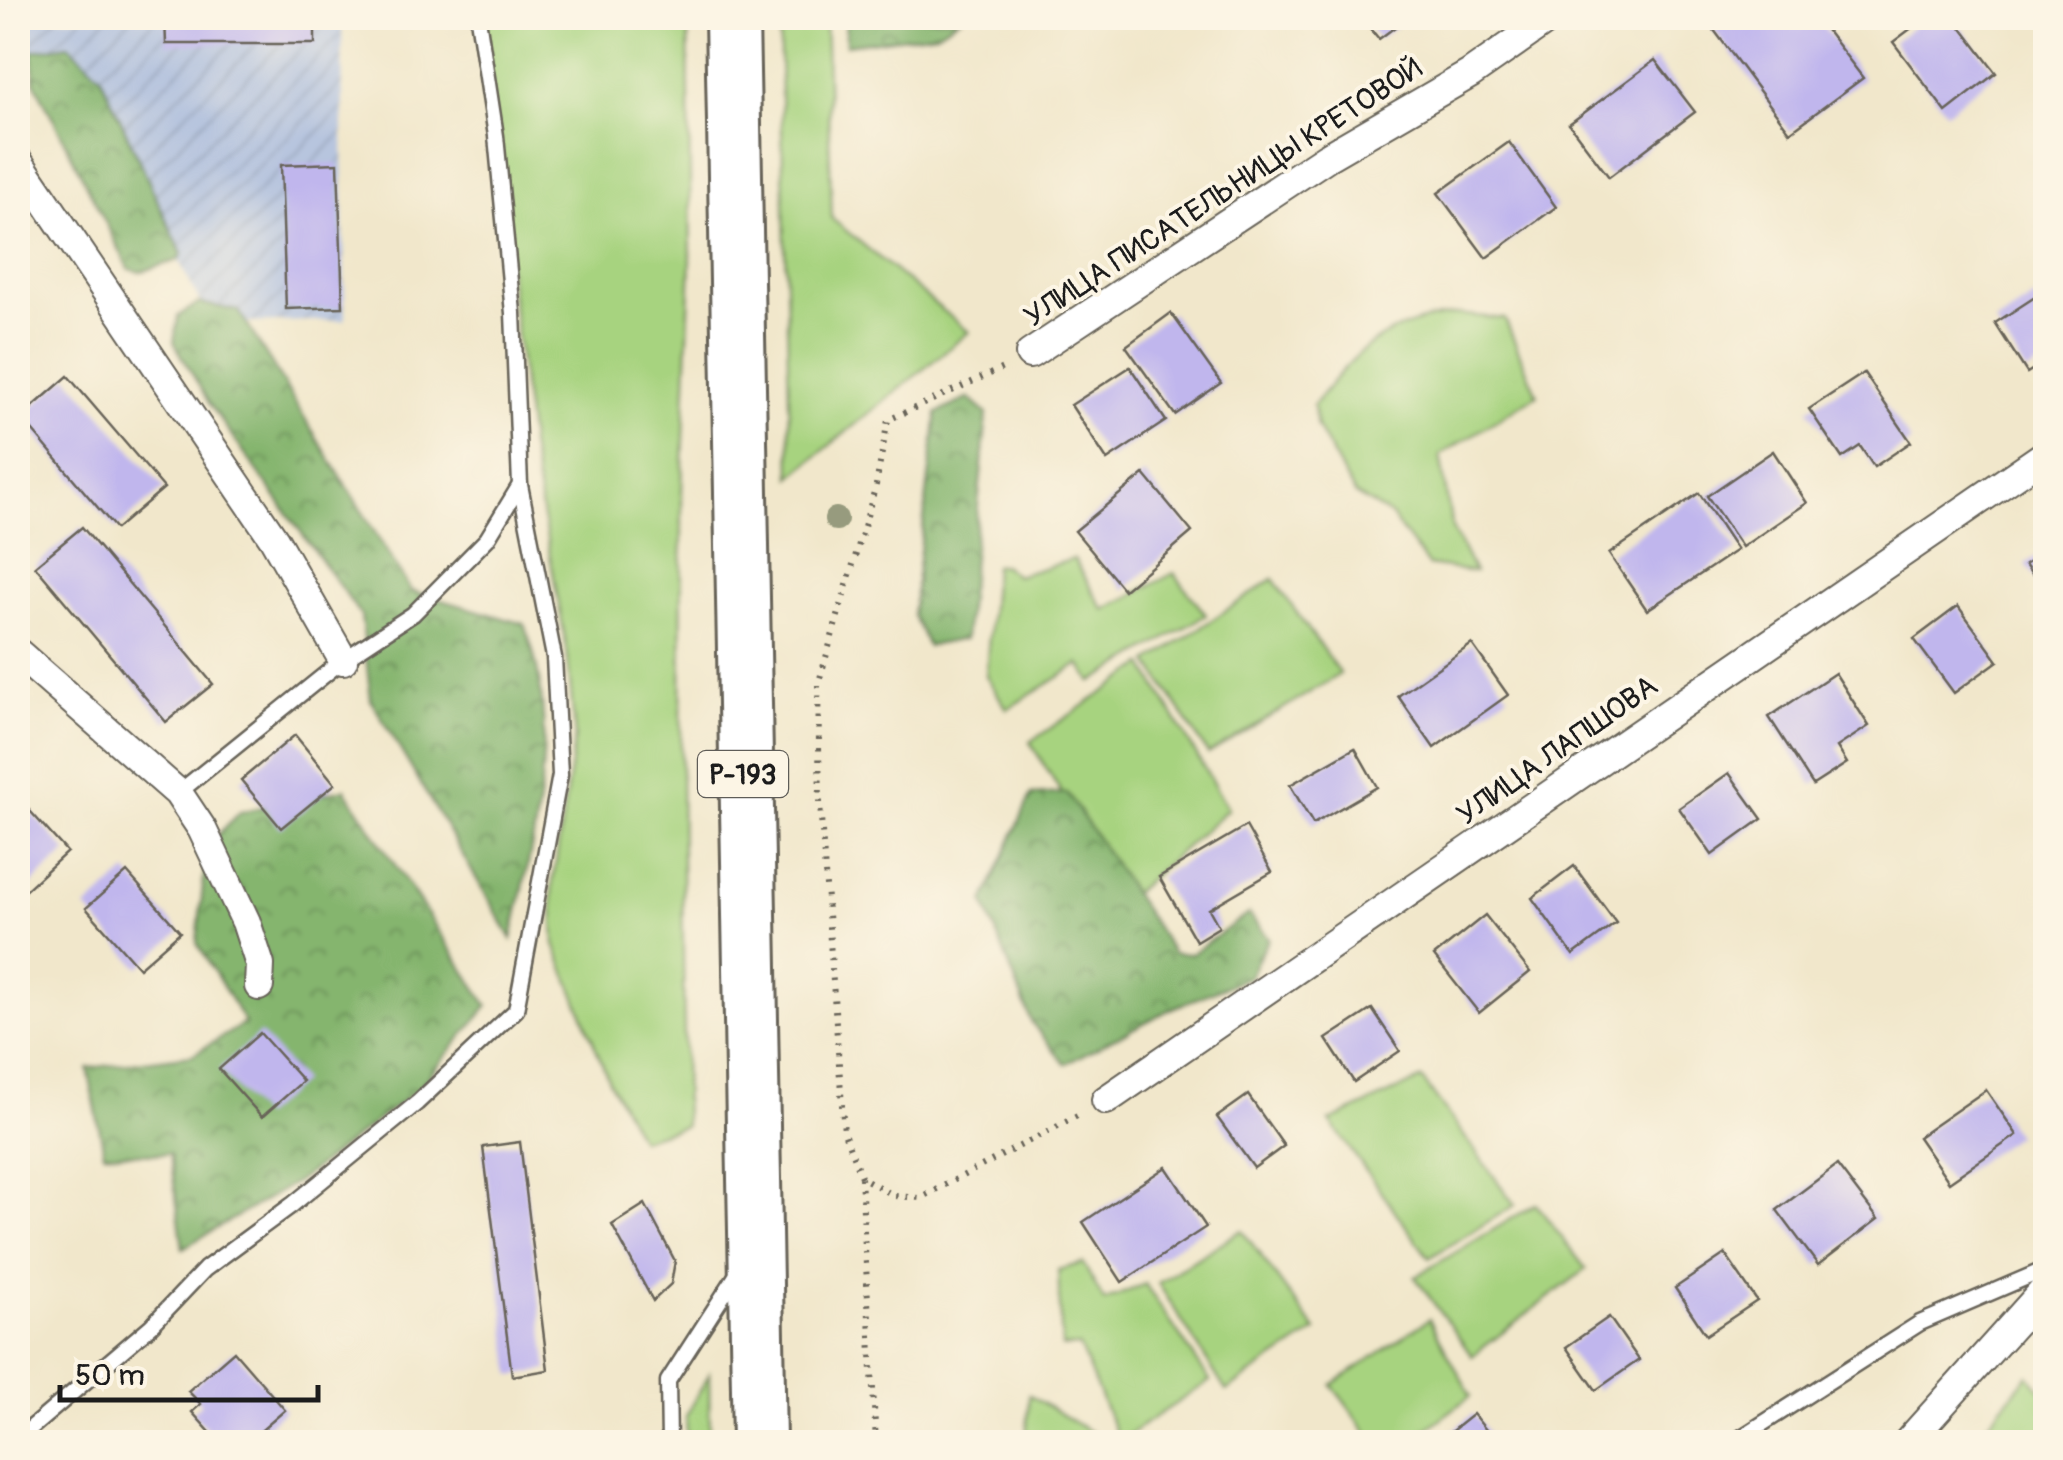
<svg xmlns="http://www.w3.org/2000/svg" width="2063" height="1460" font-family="Pangolin,sans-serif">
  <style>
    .industrial { fill: url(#industrial-furrows) }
    .green { fill: #a7d37f; stroke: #62784e; stroke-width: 2.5 }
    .forest { fill: url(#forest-crowns); stroke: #506845; stroke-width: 2.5 }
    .building { fill: #c0b6ed }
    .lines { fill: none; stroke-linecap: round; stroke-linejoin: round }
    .lane-casing { stroke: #676359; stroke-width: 19 }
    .street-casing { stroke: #676359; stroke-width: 32 }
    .highway-casing { stroke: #676359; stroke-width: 58 }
    .path { stroke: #676359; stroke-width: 6; stroke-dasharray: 2.5 8; stroke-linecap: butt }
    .lane { stroke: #fff; stroke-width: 14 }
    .street { stroke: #fff; stroke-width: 28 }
    .highway { stroke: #fff; stroke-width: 52 }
    .tree { fill: #979b7e }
    .labels { text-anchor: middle; stroke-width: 8; stroke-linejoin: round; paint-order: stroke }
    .shield { fill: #fcf5e5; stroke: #5f5d58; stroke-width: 2.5 }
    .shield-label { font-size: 28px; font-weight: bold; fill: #1c1c1c }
    .street-label { font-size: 30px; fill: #1c1c1c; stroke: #fcf5e5 }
  </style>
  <defs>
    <pattern id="industrial-furrows" width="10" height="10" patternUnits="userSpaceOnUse" patternTransform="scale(2.5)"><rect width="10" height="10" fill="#b7c5de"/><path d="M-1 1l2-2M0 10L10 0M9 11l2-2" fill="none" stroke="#9da9be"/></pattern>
    <pattern id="forest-crowns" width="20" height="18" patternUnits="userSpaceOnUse" patternTransform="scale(2.5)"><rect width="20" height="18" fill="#85b56e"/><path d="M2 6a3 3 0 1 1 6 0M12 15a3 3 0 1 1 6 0" fill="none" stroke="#6c925a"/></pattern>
  </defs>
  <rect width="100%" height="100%" fill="#fcf5e5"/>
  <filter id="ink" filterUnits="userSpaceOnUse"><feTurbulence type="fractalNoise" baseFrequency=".01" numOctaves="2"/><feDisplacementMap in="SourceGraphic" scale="20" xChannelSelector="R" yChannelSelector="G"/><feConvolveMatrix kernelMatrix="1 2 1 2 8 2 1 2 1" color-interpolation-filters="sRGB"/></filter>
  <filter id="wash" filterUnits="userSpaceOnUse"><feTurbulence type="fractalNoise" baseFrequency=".0048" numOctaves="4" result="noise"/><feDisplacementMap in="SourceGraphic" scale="40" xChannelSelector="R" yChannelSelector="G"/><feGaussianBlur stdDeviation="2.25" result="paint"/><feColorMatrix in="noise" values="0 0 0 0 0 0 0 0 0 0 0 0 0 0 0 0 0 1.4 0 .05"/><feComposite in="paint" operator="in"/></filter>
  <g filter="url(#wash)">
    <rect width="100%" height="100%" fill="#f1e7cb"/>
    <path class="industrial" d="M18 18H342L345 320 211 324 80 65 18 61Z"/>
    <g class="green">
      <path d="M478 18H688L691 259 682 490 681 763 685 1126 640 1139 609 1081 555 945 552 887 575 736 567 650 531 452Z"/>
      <path d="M779 18H825L832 219 969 332 791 477Z"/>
      <path d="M1456 314 1505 319 1537 395 1440 455 1452 528 1474 572 1428 565 1390 515 1355 494 1317 427 1313 406C1359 347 1381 326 1456 314Z"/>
      <path d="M1074 559 1104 610 1174 573 1206 615 1092 682 1080 664 1007 709 986 676 994 566 1003 565 1016 576Z"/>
      <path d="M1273 579 1340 674 1208 754 1149 662Z"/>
      <path d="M1144 665 1228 809 1127 899 1030 742Z"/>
      <path d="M1422 1079 1515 1205 1429 1258 1330 1121Z"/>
      <path d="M1536 1204 1586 1269 1472 1356 1415 1277Z"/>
      <path d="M1242 1230 1316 1331 1226 1391 1158 1283Z"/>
      <path d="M1083 1263 1104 1301 1145 1284 1210 1381 1119 1441 1079 1346 1062 1347 1058 1270Z"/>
      <path d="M1429 1319 1471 1396 1409 1442H1374L1332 1385Z"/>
      <path d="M709 1374 710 1442H687L686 1416Z"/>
      <path d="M2028 1375 2045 1394V1442H1973Z"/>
      <path d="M1029 1395 1107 1442H1026Z"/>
    </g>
    <g class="forest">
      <path d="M845 18H960L936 33 846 45Z"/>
      <path d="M69 45 100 75 182 254 179 260 140 272 129 269 35 83 32 51Z"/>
      <path d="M199 303 239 311 411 591 524 624C564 726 534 836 512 939L371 700 361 616 210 405 174 342 178 316Z"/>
      <path d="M969 398 987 414 965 639 928 646 912 615 937 413Z"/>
      <path d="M345 789 488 1006 418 1089 301 1179 183 1248 170 1154 104 1153 88 1068 192 1055 245 1023 197 943 207 846 240 812Z"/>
      <path d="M1067 793 1173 953 1191 954 1248 914 1269 938 1249 977 1173 1008 1065 1064 1032 1023 984 902 1031 795Z"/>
    </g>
    <g id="blocks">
      <g class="building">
        <path d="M165 18H315V44H166Z"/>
        <path d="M1362 18H1407L1379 39Z"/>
        <path d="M1705 18H1817L1863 78 1790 132Z"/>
        <path d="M1925 18H1954L1996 73 1946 112 1893 42Z"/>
        <path d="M1655 60 1695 112 1609 177 1569 124Z"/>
        <path d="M1509 142 1556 207 1486 258 1438 193Z"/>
        <path d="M338 163 343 307 286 309 281 165Z"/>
        <path d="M2035 297 2046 314V361L2027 373 1995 323Z"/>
        <path d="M1171 313 1221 383 1175 415 1126 346Z"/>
        <path d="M1130 367 1166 421 1107 460 1071 405Z"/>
        <path d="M1864 373 1911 442 1874 467 1860 446 1842 458 1809 409Z"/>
        <path d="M68 376 164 488 116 529 21 417Z"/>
        <path d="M1773 451 1807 503 1742 547 1707 496Z"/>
        <path d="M1144 474 1192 532 1124 590 1075 531Z"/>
        <path d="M1699 493 1737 550 1647 610 1609 554Z"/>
        <path d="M82 527 213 684 166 722 35 566Z"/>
        <path d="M2046 550V593L2025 564Z"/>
        <path d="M1958 606 1998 661 1954 693 1914 639Z"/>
        <path d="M1472 644 1508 695 1434 748 1398 696Z"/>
        <path d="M1835 673 1869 726 1837 747 1847 763 1813 785 1769 717Z"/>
        <path d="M295 735 335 784 281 828 241 780Z"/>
        <path d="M1355 748 1377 787 1313 824 1290 785Z"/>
        <path d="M1729 773 1762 819 1712 855 1679 808Z"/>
        <path d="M21 801 67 852 18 897V804Z"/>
        <path d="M1246 826 1272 872 1209 909 1219 927 1196 941 1159 877Z"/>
        <path d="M1574 866 1616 923 1573 955 1532 898Z"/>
        <path d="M127 872 180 932 139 968 86 908Z"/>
        <path d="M1485 915 1530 972 1479 1013 1434 956Z"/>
        <path d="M1372 1009 1400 1051 1354 1082 1326 1039Z"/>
        <path d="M260 1033 303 1081 262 1117 219 1069Z"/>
        <path d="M1986 1090 2017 1135 1949 1182 1918 1137Z"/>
        <path d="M1248 1095 1284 1146 1254 1168 1217 1117Z"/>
        <path d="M520 1142 548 1370 512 1376 483 1147Z"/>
        <path d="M1837 1165 1878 1219 1818 1265 1777 1210Z"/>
        <path d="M1166 1167 1206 1227 1122 1282 1083 1222Z"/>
        <path d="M645 1204 675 1261 671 1284 653 1301 612 1225Z"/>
        <path d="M1725 1254 1757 1301 1706 1335 1675 1288Z"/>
        <path d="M1609 1317 1639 1360 1596 1390 1566 1347Z"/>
        <path d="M234 1351 285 1410 248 1442H231L226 1437 219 1442 192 1412 201 1404 188 1391Z"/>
        <path d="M1473 1414 1496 1442H1438Z"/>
      </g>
    </g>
  </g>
  <g filter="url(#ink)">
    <use href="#blocks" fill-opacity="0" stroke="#676359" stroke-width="2.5"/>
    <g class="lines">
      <defs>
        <g id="lane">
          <path d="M178 793 343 660 413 614 487 539 520 485"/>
          <path d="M18 1439 151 1326 205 1269 292 1205 417 1103 516 1010 560 775 554 657 520 485 513 313 496 136 478 18"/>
          <path d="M669 1442 668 1381 739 1271"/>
          <path d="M1734 1442 1920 1323 2046 1269"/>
        </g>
        <g id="street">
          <path d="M18 161 274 539 343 660"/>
          <path d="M1030 354 1327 157 1470 74 1550 18"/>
          <path d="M18 653 178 793 202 829 246 922 260 965 259 986"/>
          <path d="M1106 1100 2046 454"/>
          <path d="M1908 1442 2046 1288"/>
        </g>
        <path id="highway" d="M732 18 759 1442"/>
      </defs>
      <use href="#lane" class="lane-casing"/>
      <use href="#street" class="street-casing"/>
      <use href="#highway" class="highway-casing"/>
      <g class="path">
        <path d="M861 1177 844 1133 820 804 818 685 876 485 888 420 1005 367"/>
        <path d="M876 1442 861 1177 895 1196 920 1198 1083 1113"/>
      </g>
      <use href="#lane" class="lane"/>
      <use href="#street" class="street"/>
      <use href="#highway" class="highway"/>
    </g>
    <circle class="tree" cx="836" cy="519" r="12"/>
  </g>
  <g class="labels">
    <rect class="shield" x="698" y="751" width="90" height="46" rx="8"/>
    <g class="shield-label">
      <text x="743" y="784">Р-193</text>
    </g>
    <g class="street-label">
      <text transform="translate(1223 192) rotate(-33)" y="10">УЛИЦА ПИСАТЕЛЬНИЦЫ КРЕТОВОЙ</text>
      <text transform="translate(1557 750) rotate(-35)" y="10">УЛИЦА ЛАПШОВА</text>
    </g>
  </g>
  <rect width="2063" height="1460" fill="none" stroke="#fcf5e5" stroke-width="60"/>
  <path d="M60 1385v15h258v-15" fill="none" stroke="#1c1c1c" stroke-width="5"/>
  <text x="75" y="1385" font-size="30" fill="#1c1c1c" stroke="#fcf5e5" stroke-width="8" paint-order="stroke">50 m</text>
</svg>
